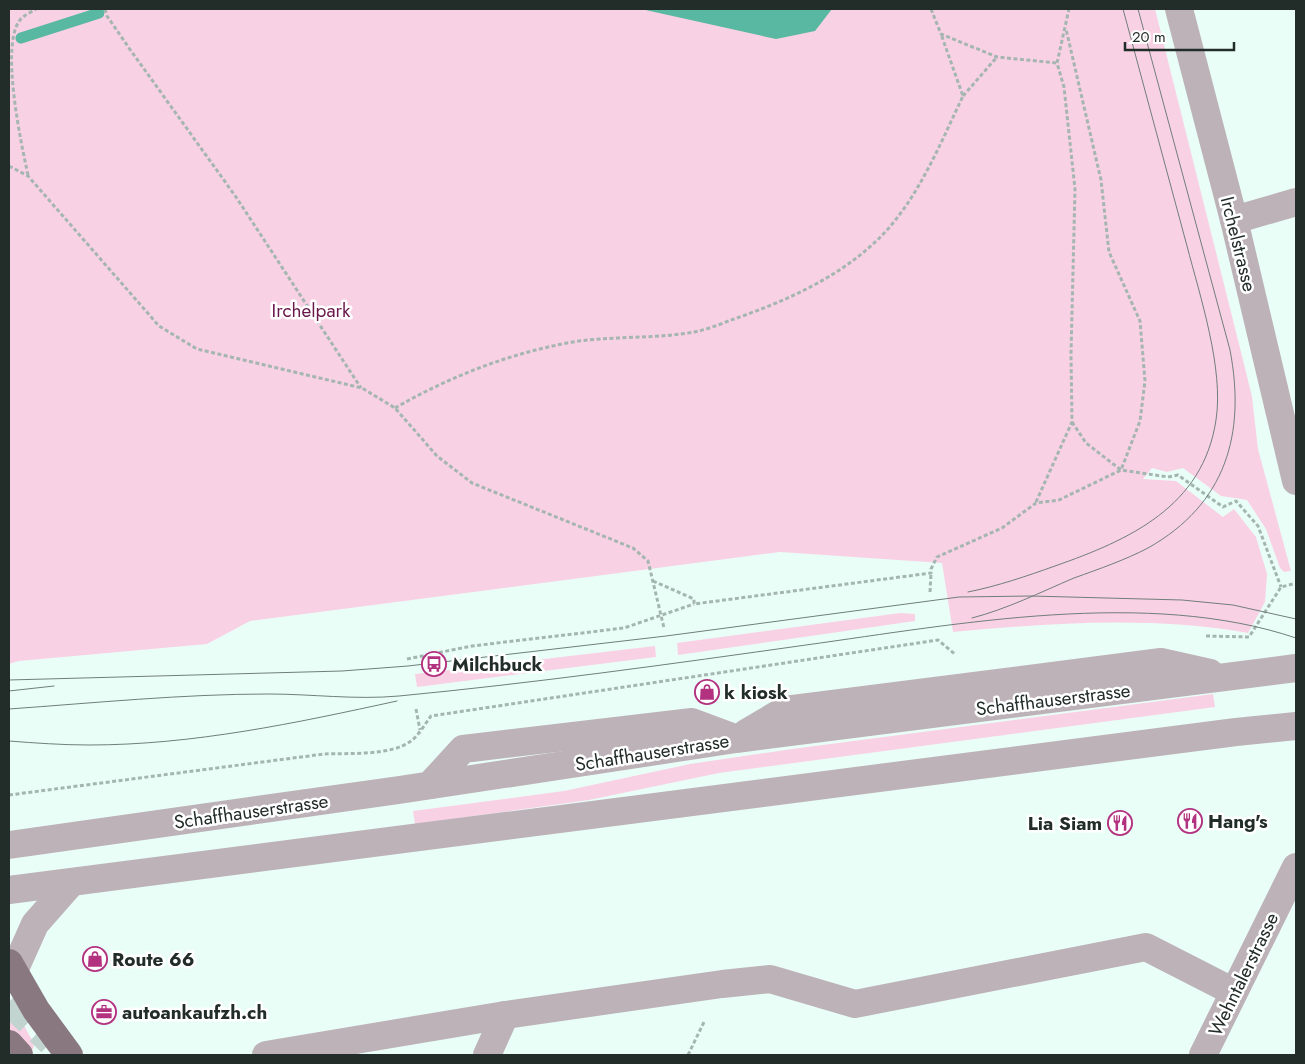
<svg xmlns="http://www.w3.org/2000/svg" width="1305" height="1064" font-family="Jost,sans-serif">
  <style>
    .green { fill: #f9d1e4 }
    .water { fill: #59b8a1 }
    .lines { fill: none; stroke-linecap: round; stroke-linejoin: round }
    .stream { stroke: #59b8a1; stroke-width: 11 }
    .major-tunnel { stroke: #c2d4cf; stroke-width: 28; stroke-dasharray: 28 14; stroke-linecap: butt }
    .path { stroke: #a5b6b1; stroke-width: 3; stroke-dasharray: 4 2.5; stroke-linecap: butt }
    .minor { stroke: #bcb2b7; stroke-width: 28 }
    .major { stroke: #897880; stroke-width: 28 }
    .tram { stroke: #707e7a; stroke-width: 1 }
    .labels { text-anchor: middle; stroke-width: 5; stroke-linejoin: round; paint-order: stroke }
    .street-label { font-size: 19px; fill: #222c29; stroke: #fff }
    .park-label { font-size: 19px; fill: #6a184a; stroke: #fff }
    .poi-label { font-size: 19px; font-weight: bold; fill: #222c29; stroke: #fff; text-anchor: start }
  </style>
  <rect width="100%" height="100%" fill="#eafef8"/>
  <g class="green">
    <path d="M9 9H1155L1245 368 1252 397 1258 449 1291 571 1284 572 1280 568 1266 529 1247 500 1221 496 1183 468 1167 472 1152 468 1143 479 1176 481 1223 517 1234 509 1256 537 1267 574 1265 602 1248 633C1150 616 1052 623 953 632L942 563 780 552 250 621 207 644 19 661 9 664Z"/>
    <path d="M900 613 915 614V621L678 655 677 643Z"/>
    <path d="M655 646 656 657 417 687 415 674Z"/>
    <path d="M1213 694 1215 707 719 773 589 800 415 824 413 811 564 791 690 764 792 749Z"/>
    <path d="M9 998 32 1040 34 1047 32 1050H29L9 1029Z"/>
  </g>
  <path class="water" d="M641 9H832L815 31 776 39Z"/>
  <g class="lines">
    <path class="stream" d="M21 38 99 13"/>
    <path class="major-tunnel" d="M9 1002 51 1042"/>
    <g class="path">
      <path d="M105 9 107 16 129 48 236 197 361 388"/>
      <path d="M931 9 941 34 997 57 1057 63"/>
      <path d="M963 96 997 57"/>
      <path d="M9 166 28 176 159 326 197 349 362 388 395 408 437 456 472 483 633 548 648 561 664 628"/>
      <path d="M28 175C21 143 0 45 20 20 24 15 31 12 36 9"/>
      <path d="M395 408C449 377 505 355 567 343 609 335 656 340 699 331 711 328 723 323 734 319 789 300 847 274 887 230 921 192 941 142 963 96L941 34"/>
      <path d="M1072 422 1086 443 1121 470 1168 477 1178 475 1223 507 1236 501 1258 526 1281 587"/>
      <path d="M1036 502 1072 422 1071 354 1075 189 1064 87 1057 63 1069 9"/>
      <path d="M653 581 694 599V604L931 573V569L937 557 1002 528 1036 503 1059 500 1121 470 1140 421 1145 381 1140 321 1109 252 1101 180 1066 29"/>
      <path d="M930 592 931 573"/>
      <path d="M1206 636 1249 637 1281 587 1293 584"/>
      <path d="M407 659 472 646 624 628 694 604"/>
      <path d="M416 709 420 730"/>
      <path d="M9 795 324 754C348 753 391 756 411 741 419 735 425 724 431 716L938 640 956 655"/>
      <path d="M688 1055 705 1020"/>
    </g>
    <g class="minor">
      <path d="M1179 9 1234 220 1296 481"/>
      <path d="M1234 220 1296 202"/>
      <path d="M746 733 785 710 1161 662 1210 673"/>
      <path d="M430 785 463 749 692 722 735 738"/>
      <path d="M9 845 399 790 736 739 1296 668"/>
      <path d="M9 890 1236 732 1296 726"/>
      <path d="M14 971 35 924 71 883"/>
      <path d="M266 1055 505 1015 722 984 770 979 855 1004 1146 947 1234 992"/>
      <path d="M487 1055 505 1015"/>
      <path d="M1203 1055 1296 867"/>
    </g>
    <g class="major">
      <path d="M9 963 36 1010 69 1055"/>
      <path d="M9 1044 19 1055"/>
    </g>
    <g class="tram">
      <path d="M968 592C998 586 1027 576 1055 566 1129 540 1203 507 1216 420 1224 369 1200 296 1187 246 1166 167 1144 88 1123 9"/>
      <path d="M972 618C1007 609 1041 592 1074 578 1099 569 1125 560 1148 548 1226 504 1246 434 1230 350L1138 9"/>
      <path d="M9 680 342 671 408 666 666 636 959 597 1031 596 1182 600 1233 605 1296 619"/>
      <path d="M9 691 54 686"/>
      <path d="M9 709C94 703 183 694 269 694 312 694 355 700 399 696 535 683 671 664 806 645 958 624 1148 588 1296 638"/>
      <path d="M9 741C35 743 62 745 89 745 193 745 296 723 397 701"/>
    </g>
  </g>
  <defs>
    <symbol id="bus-ring" viewBox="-11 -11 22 22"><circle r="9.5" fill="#fff" stroke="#b23280" stroke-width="1.5"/><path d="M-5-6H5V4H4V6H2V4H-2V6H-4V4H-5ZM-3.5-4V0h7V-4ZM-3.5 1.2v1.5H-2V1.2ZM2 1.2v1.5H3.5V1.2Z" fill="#b23280"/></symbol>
    <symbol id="shop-ring" viewBox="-11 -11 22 22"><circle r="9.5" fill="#fff" stroke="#b23280" stroke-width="1.5"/><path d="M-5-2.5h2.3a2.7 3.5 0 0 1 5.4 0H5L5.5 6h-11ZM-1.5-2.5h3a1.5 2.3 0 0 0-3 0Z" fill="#b23280"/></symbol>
    <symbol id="restaurant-ring" viewBox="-11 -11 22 22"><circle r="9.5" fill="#fff" stroke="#b23280" stroke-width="1.5"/><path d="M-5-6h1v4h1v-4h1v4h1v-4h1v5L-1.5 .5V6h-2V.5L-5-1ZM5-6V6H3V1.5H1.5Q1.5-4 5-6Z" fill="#b23280"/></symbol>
    <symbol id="office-ring" viewBox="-11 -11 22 22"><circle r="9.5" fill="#fff" stroke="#b23280" stroke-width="1.5"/><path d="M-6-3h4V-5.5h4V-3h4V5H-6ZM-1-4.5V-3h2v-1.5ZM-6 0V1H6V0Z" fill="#b23280"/></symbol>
  </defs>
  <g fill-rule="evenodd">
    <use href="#bus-ring" x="420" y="650" width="28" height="28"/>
    <use href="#shop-ring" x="693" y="678" width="28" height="28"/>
    <use href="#restaurant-ring" x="1176" y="807" width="28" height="28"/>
    <use href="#restaurant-ring" x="1106" y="809" width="28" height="28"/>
    <use href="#shop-ring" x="81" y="945" width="28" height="28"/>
    <use href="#office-ring" x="90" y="998" width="28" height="28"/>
  </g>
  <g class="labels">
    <g class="street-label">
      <text transform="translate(1239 244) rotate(76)" y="7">Irchelstrasse</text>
      <text transform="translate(1053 699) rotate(-7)" y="7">Schaffhauserstrasse</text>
      <text transform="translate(652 752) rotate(-9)" y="7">Schaffhauserstrasse</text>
      <text transform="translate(251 811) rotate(-8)" y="7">Schaffhauserstrasse</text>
      <text transform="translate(1243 974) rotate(-64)" y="7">Wehntalerstrasse</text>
    </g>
    <g class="park-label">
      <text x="311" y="317">Irchelpark</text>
    </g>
    <g class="poi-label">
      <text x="452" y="671">Milchbuck</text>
      <text x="724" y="699">k kiosk</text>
      <text x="1208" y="828">Hang's</text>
      <text x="1102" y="830" text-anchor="end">Lia Siam</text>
      <text x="112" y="966">Route 66</text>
      <text x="122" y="1019">autoankaufzh.ch</text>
    </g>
  </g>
  <rect width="1305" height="1064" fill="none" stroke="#222c29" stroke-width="20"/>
  <path d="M1125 42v8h109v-8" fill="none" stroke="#222c29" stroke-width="2.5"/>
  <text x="1132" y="42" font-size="15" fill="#222c29" stroke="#ffffff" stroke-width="4" paint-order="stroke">20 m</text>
</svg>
